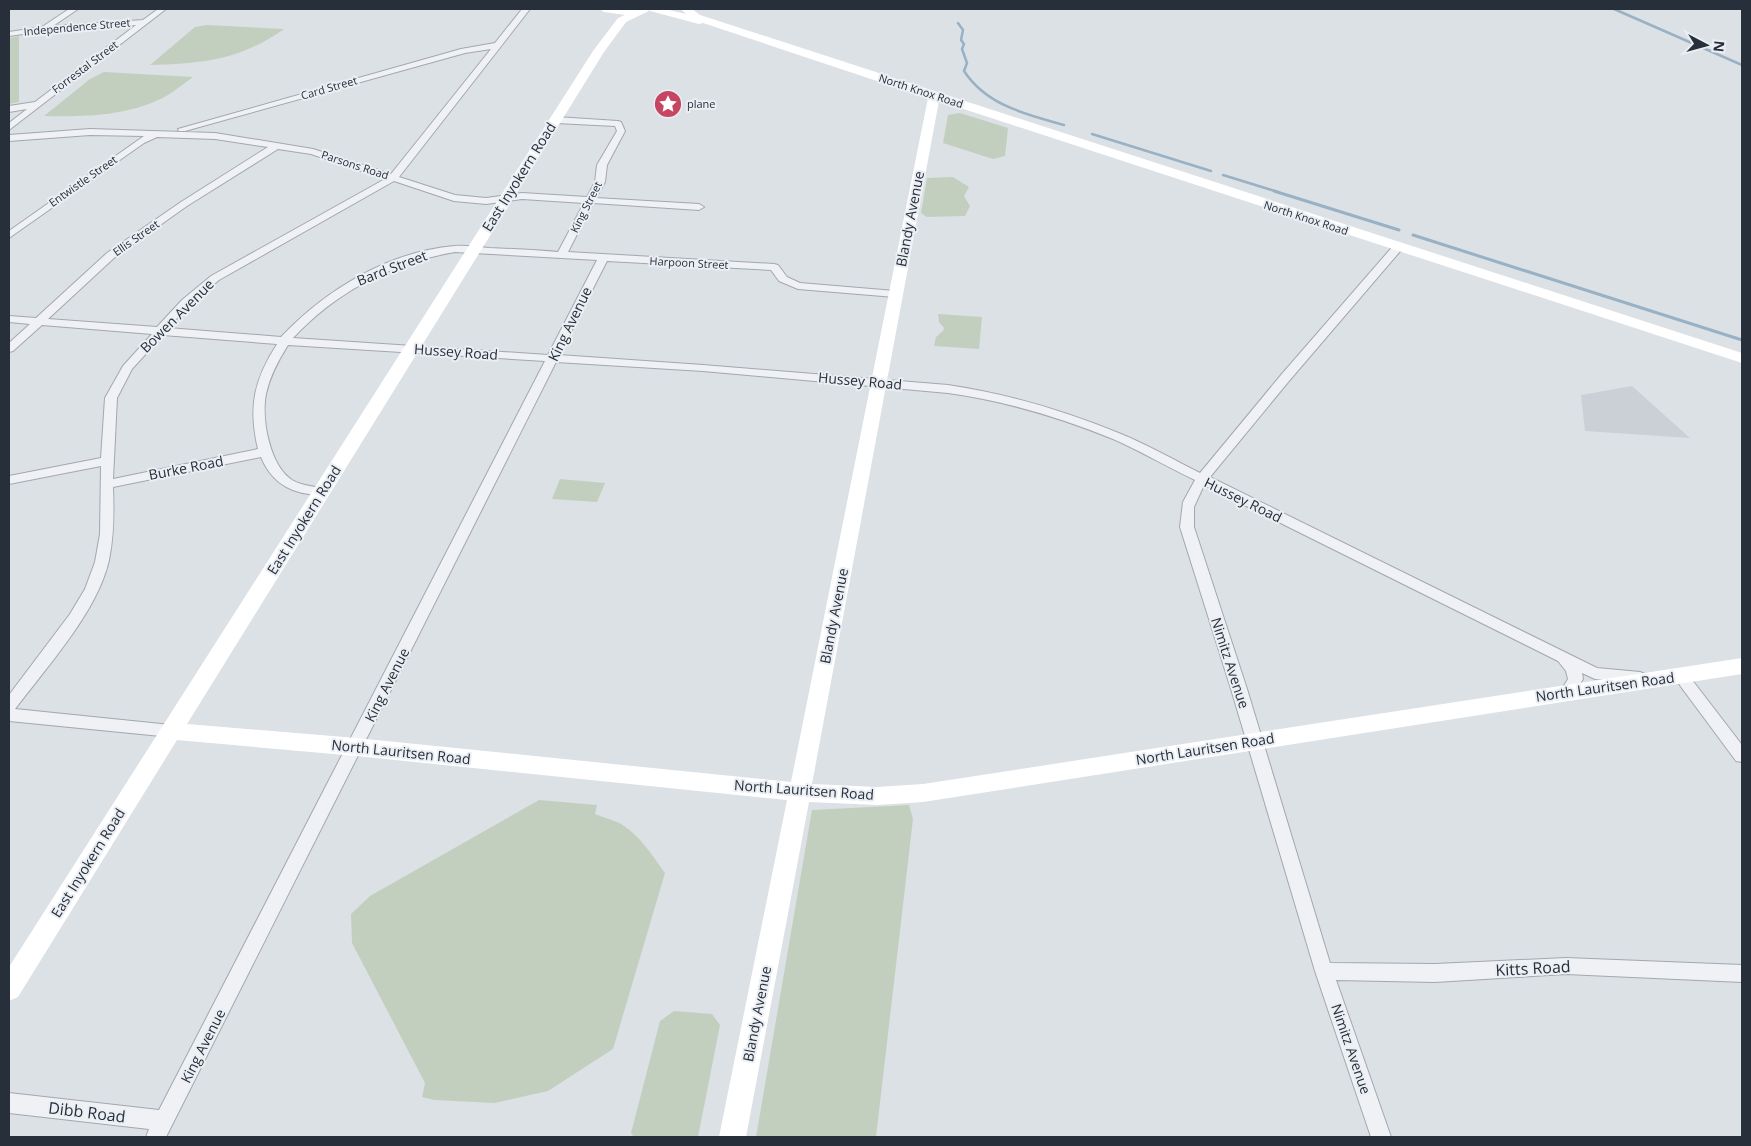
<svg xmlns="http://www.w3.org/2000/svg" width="1751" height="1146" font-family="'Open Sans',sans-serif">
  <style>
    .built { fill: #cbd0d7 }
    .green { fill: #c3cfbe }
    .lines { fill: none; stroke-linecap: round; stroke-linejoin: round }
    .stream-far1 { stroke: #99b1c4; stroke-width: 2.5 }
    .stream { stroke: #99b1c4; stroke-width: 3 }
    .street-casing { stroke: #a2a8af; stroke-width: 2 }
    .street { fill: #eff1f4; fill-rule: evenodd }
    .secondary { fill: #fff; fill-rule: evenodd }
    .labels { text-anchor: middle; stroke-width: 4; stroke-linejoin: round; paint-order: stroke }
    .far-street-label { font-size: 11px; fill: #272f3b; stroke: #ebeff4 }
    .far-poi-label { font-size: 11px; fill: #272f3b; stroke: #ebeff4; text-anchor: start }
    .street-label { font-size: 14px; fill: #272f3b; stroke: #ebeff4 }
    .near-street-label { font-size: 16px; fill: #272f3b; stroke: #ebeff4 }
  </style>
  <rect width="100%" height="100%" fill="#dce1e6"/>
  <path class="built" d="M1632 386 1690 438 1585 431 1581 395Z"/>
  <g class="green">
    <path d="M206 25 284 29C240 60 202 64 150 65L195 27Z"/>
    <path d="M19 36V102L9 104V38Z"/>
    <path d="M104 72 193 77C185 83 177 89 168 95 132 116 84 117 44 116L90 79Z"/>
    <path d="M960 113 1008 128 1005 156 993 159 943 143 948 115Z"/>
    <path d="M953 177 969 187 964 196 970 206 965 216 927 217 921 213 927 178Z"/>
    <path d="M938 314 982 317 979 349 934 346 936 337 943 331 944 328 939 322Z"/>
    <path d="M560 479 605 483 597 502 552 499Z"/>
    <path d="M539 800 597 805 595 814C602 817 610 819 617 822 638 832 652 855 665 873L613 1049 548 1091 495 1103 434 1100 422 1097 425 1083 352 943 351 914 370 896Z"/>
    <path d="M909 805 913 819 876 1137H756L812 810Z"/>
    <path d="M674 1011 712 1014 720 1025 698 1137H634L631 1133 660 1021Z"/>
  </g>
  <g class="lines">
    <g class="stream-far1">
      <path d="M1614 9 1742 65"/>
      <path d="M958 23 963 30 961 40 964 44 962 49 967 63 964 71C987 106 1026 114 1064 125"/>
      <path d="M1092 134 1211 171"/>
      <path d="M1223 175 1278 192"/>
    </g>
    <g class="stream">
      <path d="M1274 191 1399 230"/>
      <path d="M1413 235 1742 340"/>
    </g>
    <defs>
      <g id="street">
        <path d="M69 9H78L53 26 143 20 158 9H166L9 130V123L27 109 9 112V106L35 102 136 25 44 31 9 36V32L42 27Z"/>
        <path d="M522 9H530L399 177 455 195 486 198 522 193 587 197 595 182 597 165 617 131 615 126 556 123 552 120 556 117 618 121 621 122 625 131 607 165 605 182 596 198 699 204 704 207 699 210 593 203 568 252 774 264 778 265 787 277 800 283 895 291 900 294 895 297 798 289 779 281 771 270 607 261 559 355 703 365 948 385C1008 394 1065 411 1121 434 1148 445 1174 460 1200 473L1281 375 1394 245H1402V249L1289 381 1210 477 1597 668 1640 672 1645 674 1647 678 1645 682 1640 684 1595 679 1582 673 1583 679 1573 696 1568 698 1563 696 1560 692 1568 679 1566 671 1558 661 1204 485 1194 507V527L1247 689 1330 963 1435 964 1566 958 1742 965V982L1566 974 1435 982 1336 980 1391 1137H1371L1315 971 1231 689 1180 527 1183 502 1195 480C1167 467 1141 451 1113 439 1059 417 1005 401 948 393L703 371 556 362 166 1137H146L149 1129 9 1113V1093L159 1110 545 361 288 345C278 361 270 376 266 394 261 419 270 466 292 480 302 486 314 486 326 489L327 492 326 495C320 497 315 495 309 494 286 491 270 479 261 457L113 487C114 512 114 536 109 560 98 611 46 668 15 709L171 725 176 727 179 731 176 735 171 737 9 721V695L70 614 85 589 95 562 100 534 101 466 9 484V476L101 458 105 398 123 366 152 334 42 325 13 351 9 352V343L30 324 9 322V316L36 318 107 253 181 202 268 147 215 139 157 137 144 143 9 238V231L144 136 90 135 9 141V135L90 129 215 133 313 149 391 174 491 49 465 53 185 131H179L178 129 461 49 495 43ZM278 149 311 154 385 179 211 276 182 300 157 327 48 319 115 257 187 206ZM394 181 454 201 486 204 522 199 584 203 558 252C535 250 512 249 489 248 477 247 465 245 454 246 387 252 326 290 281 337L168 328 190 304 219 280ZM455 252 597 260 548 355 293 338C337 291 392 263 455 252ZM163 335 277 344C254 380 248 407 258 449L113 479 117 398 132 369Z"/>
        <path d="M1681 670 1686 672 1742 745V762L1736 761 1676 680 1674 676 1676 672Z"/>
      </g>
    </defs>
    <use href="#street" class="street-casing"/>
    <use href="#street" class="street"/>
    <path class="secondary" d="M599 9H648L649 11 626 22 604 52 187 724 356 738 791 782 928 98 703 23 699 24 650 11 649 9H665L686 14 681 9H692L700 15 1742 353V363L939 101 812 784 877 787 923 784 1742 658V674L923 802 877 805 809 802 746 1137H719L787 800 356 756 177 740 18 997 9 1001V967L593 51 618 18 625 15 604 12Z"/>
  </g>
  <defs>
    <symbol id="sight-disc" viewBox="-11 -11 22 22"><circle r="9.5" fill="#c64661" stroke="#ebeff4"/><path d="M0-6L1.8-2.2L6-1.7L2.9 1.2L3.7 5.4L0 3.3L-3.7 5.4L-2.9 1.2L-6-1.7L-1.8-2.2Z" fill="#fff"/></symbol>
  </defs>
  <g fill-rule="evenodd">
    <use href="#sight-disc" x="652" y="88" width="32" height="32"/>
  </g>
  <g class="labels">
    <g class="far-street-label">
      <text transform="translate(77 27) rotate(-5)" y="4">Independence Street</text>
      <text transform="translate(85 67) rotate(-37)" y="4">Forrestal Street</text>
      <text transform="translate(329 88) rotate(-16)" y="4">Card Street</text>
      <text transform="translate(921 91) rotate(18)" y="4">North Knox Road</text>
      <text transform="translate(355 165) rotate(18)" y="4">Parsons Road</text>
      <text transform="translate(83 181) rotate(-35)" y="4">Entwistle Street</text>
      <text transform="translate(586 207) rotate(-63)" y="4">King Street</text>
      <text transform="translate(1306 218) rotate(18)" y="4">North Knox Road</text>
      <text transform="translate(136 238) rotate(-35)" y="4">Ellis Street</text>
      <text transform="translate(689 263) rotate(3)" y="4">Harpoon Street</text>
    </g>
    <g class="far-poi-label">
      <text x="687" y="108">plane</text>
    </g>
    <g class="street-label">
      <text transform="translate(519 177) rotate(-58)" y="5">East Inyokern Road</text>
      <text transform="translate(910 219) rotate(-79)" y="5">Blandy Avenue</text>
      <text transform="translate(392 268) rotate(-21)" y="5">Bard Street</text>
      <text transform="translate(177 316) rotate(-45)" y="5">Bowen Avenue</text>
      <text transform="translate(570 324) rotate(-64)" y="5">King Avenue</text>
      <text transform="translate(456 352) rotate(4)" y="5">Hussey Road</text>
      <text transform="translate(860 381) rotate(5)" y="5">Hussey Road</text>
      <text transform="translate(186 468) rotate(-11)" y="5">Burke Road</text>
      <text transform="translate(1243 500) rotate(26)" y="5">Hussey Road</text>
      <text transform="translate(304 520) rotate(-58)" y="5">East Inyokern Road</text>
      <text transform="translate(834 616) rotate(-79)" y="5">Blandy Avenue</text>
      <text transform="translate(1230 663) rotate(72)" y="5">Nimitz Avenue</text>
      <text transform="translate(387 685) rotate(-63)" y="5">King Avenue</text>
      <text transform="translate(1605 687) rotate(-8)" y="5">North Lauritsen Road</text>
      <text transform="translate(1205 749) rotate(-9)" y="5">North Lauritsen Road</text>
      <text transform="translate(401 752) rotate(6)" y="5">North Lauritsen Road</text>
      <text transform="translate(804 790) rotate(4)" y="5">North Lauritsen Road</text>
      <text transform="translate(88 863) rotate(-58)" y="5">East Inyokern Road</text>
      <text transform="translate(757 1014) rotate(-79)" y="5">Blandy Avenue</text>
      <text transform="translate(203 1046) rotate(-63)" y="5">King Avenue</text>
      <text transform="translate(1351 1049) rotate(71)" y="5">Nimitz Avenue</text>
    </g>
    <g class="near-street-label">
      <text transform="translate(1533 968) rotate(-3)" y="6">Kitts Road</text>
      <text transform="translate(87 1112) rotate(7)" y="6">Dibb Road</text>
    </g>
  </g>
  <rect width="1751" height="1146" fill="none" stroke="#272f3b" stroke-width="20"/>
  <g transform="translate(1706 45) rotate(96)" stroke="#ebeff4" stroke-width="4" paint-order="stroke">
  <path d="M0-4L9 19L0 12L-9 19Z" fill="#272f3b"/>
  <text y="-8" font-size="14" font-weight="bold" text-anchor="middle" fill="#272f3b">N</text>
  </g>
</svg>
